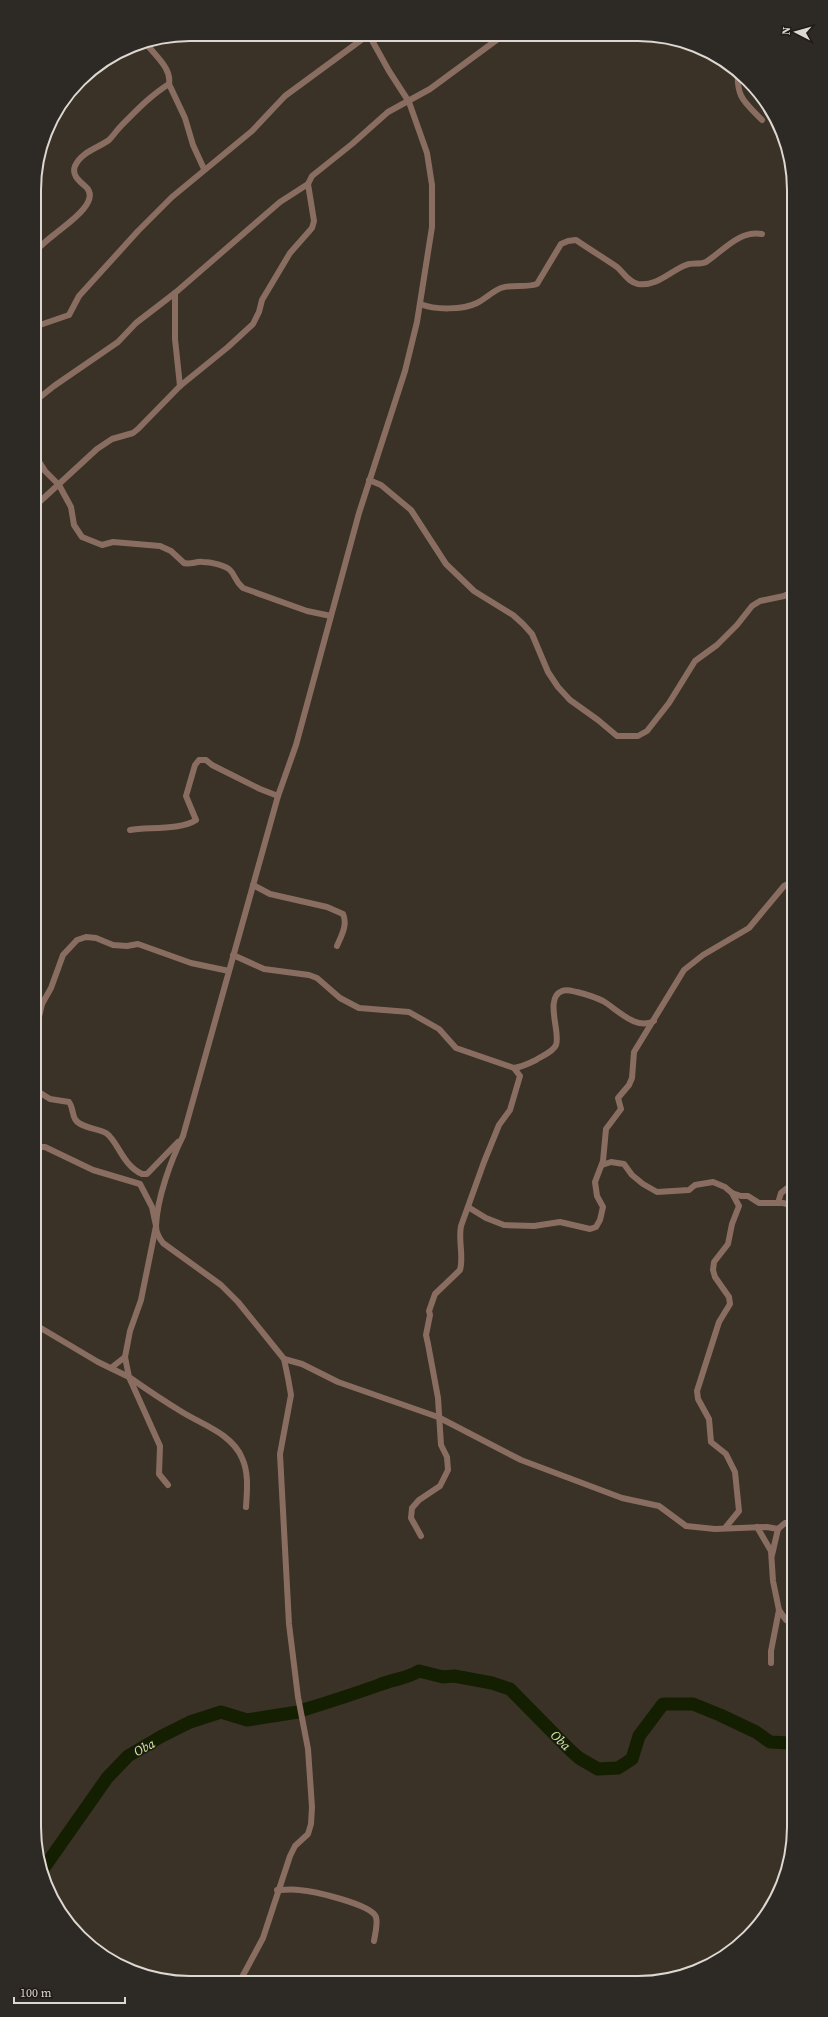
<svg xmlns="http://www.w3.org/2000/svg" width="828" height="2017" font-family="'Source Serif 4',serif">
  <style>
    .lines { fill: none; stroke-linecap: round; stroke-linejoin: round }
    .river { stroke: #141f01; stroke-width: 13 }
    .street { stroke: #8a6d61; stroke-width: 6 }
    .labels { text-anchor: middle; stroke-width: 3; stroke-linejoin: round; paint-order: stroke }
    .water-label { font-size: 13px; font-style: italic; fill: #cef298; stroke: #1e1a15 }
    .rim { fill: none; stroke: #dcd7d0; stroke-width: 2 }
  </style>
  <rect width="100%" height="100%" fill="#3a3127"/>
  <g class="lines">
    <g class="river">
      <path d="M303 1710C329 1702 354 1694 379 1685 393 1679 406 1679 419 1671L443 1677 454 1676 492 1683 510 1689 569 1749 579 1758 598 1769 618 1768 632 1759 639 1736 663 1704H693L720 1715 756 1732 770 1742 789 1743 794 1739"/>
      <path d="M41 1872 107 1778 128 1756 162 1736 190 1722 221 1712 247 1720 298 1712"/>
    </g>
    <g class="street">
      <path d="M738 71C736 98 745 102 762 120"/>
      <path d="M169 84 185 118 193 145 204 169"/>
      <path d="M34 252C41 246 48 239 55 234 64 226 100 203 87 188 81 182 71 176 75 166 81 152 98 148 109 140 113 136 117 130 121 126 136 111 151 95 169 84 172 68 154 55 146 43"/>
      <path d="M175 293V339L180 386"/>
      <path d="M420 304C435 310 463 310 477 303 485 299 493 291 501 288 513 284 525 288 537 284L561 244 568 241 576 240C589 249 604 258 617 267 624 273 628 282 638 284 657 287 670 271 686 265 692 262 700 265 706 262 723 251 739 230 762 234"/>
      <path d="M34 321 37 298 34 273"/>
      <path d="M34 327 69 315 79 296 138 231 172 197 252 131 285 96 368 35"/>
      <path d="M34 402 54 386 118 342 136 323 175 293 280 202 308 184"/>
      <path d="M34 454 45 471 59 485 71 507 74 525 82 537 102 545 113 542 160 546 171 551 184 563C191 565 196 561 203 562 210 562 225 565 230 570 236 576 234 580 243 588L307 611 331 616"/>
      <path d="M369 480 381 485 411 510 446 564 474 591 513 615 523 624 532 634 548 672 558 687 570 700 598 720 617 736H638L647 731 669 703 695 661 717 645 737 625 752 606 760 601 784 596 794 591"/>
      <path d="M34 507 97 449 112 439 133 433 138 429 180 386 228 347 253 324 259 312 262 300 290 253 312 228 314 221 308 184 312 176 352 144 388 112 430 89 502 36"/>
      <path d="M130 830C148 827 181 830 196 820L186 796 195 765 199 760H206L212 765 260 789 278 796"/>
      <path d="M253 885 270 894 327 907 343 914C348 925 341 936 337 946"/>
      <path d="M233 955 264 969 309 975 317 978 340 998 359 1008 409 1012 439 1029 456 1048 514 1068C522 1067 528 1064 536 1060 542 1056 553 1052 556 1045 561 1033 544 998 562 991 567 989 572 991 577 992 585 994 595 997 603 1001 617 1009 636 1031 654 1021"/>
      <path d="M34 1038 42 1004 51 988 63 955 77 940 86 937 96 938 113 945 127 946 138 944 191 963 229 971"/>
      <path d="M34 1089 50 1099 69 1102C73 1107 72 1114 75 1119 80 1128 97 1128 106 1133 118 1141 122 1165 142 1174H147L178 1142"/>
      <path d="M34 1147H45L93 1170 140 1184 152 1207 156 1226 141 1300 130 1331 125 1357 129 1377C146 1389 164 1401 182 1412 203 1425 232 1434 242 1458 249 1473 247 1491 246 1507"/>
      <path d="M602 1165 611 1162 624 1164 632 1175 643 1184 657 1192 689 1190 695 1185 713 1182 725 1187 732 1193 741 1196H748L759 1203H783L794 1206"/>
      <path d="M778 1203 781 1193 794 1183"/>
      <path d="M468 1207 486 1218 504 1225 534 1226 560 1222 590 1229 596 1227 600 1220 603 1207 597 1196 595 1182 603 1161 606 1129 621 1109 618 1098 629 1085 632 1078 634 1052 684 970 703 955 749 928 784 886 794 881"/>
      <path d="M34 1324 98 1362 129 1377 160 1446 159 1474 168 1485"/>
      <path d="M284 1359 302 1364 338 1382 438 1417 521 1460 622 1498 659 1506 686 1526 715 1529 767 1527 778 1529 785 1523 794 1522"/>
      <path d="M111 1368 125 1357"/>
      <path d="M757 1527 771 1551 773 1581 779 1610 771 1651V1663"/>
      <path d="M725 1528 739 1511 735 1472 726 1454 711 1442 709 1419 698 1399 697 1391 719 1322 730 1304 729 1297 715 1277 713 1270 714 1262 728 1244 732 1224 739 1206 732 1193"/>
      <path d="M421 1536 411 1518 412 1508 419 1500 440 1486 448 1470 447 1457 441 1445 438 1398 428 1344 426 1335 430 1315 429 1311 435 1294 460 1270C464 1256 458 1241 461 1226L484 1162 499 1125 510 1110 520 1076 514 1068"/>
      <path d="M772 1555 778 1529"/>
      <path d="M779 1610 786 1620 794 1622"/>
      <path d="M277 1890C285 1890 292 1889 299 1890 313 1891 371 1904 376 1917 378 1924 375 1934 374 1941"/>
      <path d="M240 1981 263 1938 290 1856 295 1846 308 1834 311 1824 312 1807 308 1749 298 1697 289 1624 280 1454 291 1395 288 1378 284 1359 238 1302 221 1285 163 1243C159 1238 156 1233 156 1226 157 1198 171 1160 183 1136L278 796 296 745 359 513 405 371 417 322 432 227V185L427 153 409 102 389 71 369 35"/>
    </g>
  </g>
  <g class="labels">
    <g class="water-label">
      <text transform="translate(561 1740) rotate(44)" y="5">Oba</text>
      <text transform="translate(144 1747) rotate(-28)" y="5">Oba</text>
    </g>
  </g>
  <path d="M0 0H828V2017H0ZM190 41H638A149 149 0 0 1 787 190V1827A149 149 0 0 1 638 1976H190A149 149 0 0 1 41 1827V190A149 149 0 0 1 190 41Z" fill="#2d2924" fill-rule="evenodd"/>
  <path class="rim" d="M190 41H638A149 149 0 0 1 787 190V1827A149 149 0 0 1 638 1976H190A149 149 0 0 1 41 1827V190A149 149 0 0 1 190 41Z"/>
  <g transform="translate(796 32) rotate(276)" stroke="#1e1a15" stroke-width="3" paint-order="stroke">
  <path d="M0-3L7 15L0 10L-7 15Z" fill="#dcd7d0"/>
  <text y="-6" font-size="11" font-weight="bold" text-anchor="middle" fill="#dcd7d0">N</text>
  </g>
  <path d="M14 1997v6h111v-6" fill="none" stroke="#dcd7d0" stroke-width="2"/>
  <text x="20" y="1997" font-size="12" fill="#dcd7d0" stroke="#1e1a15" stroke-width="3" paint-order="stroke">100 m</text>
</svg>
